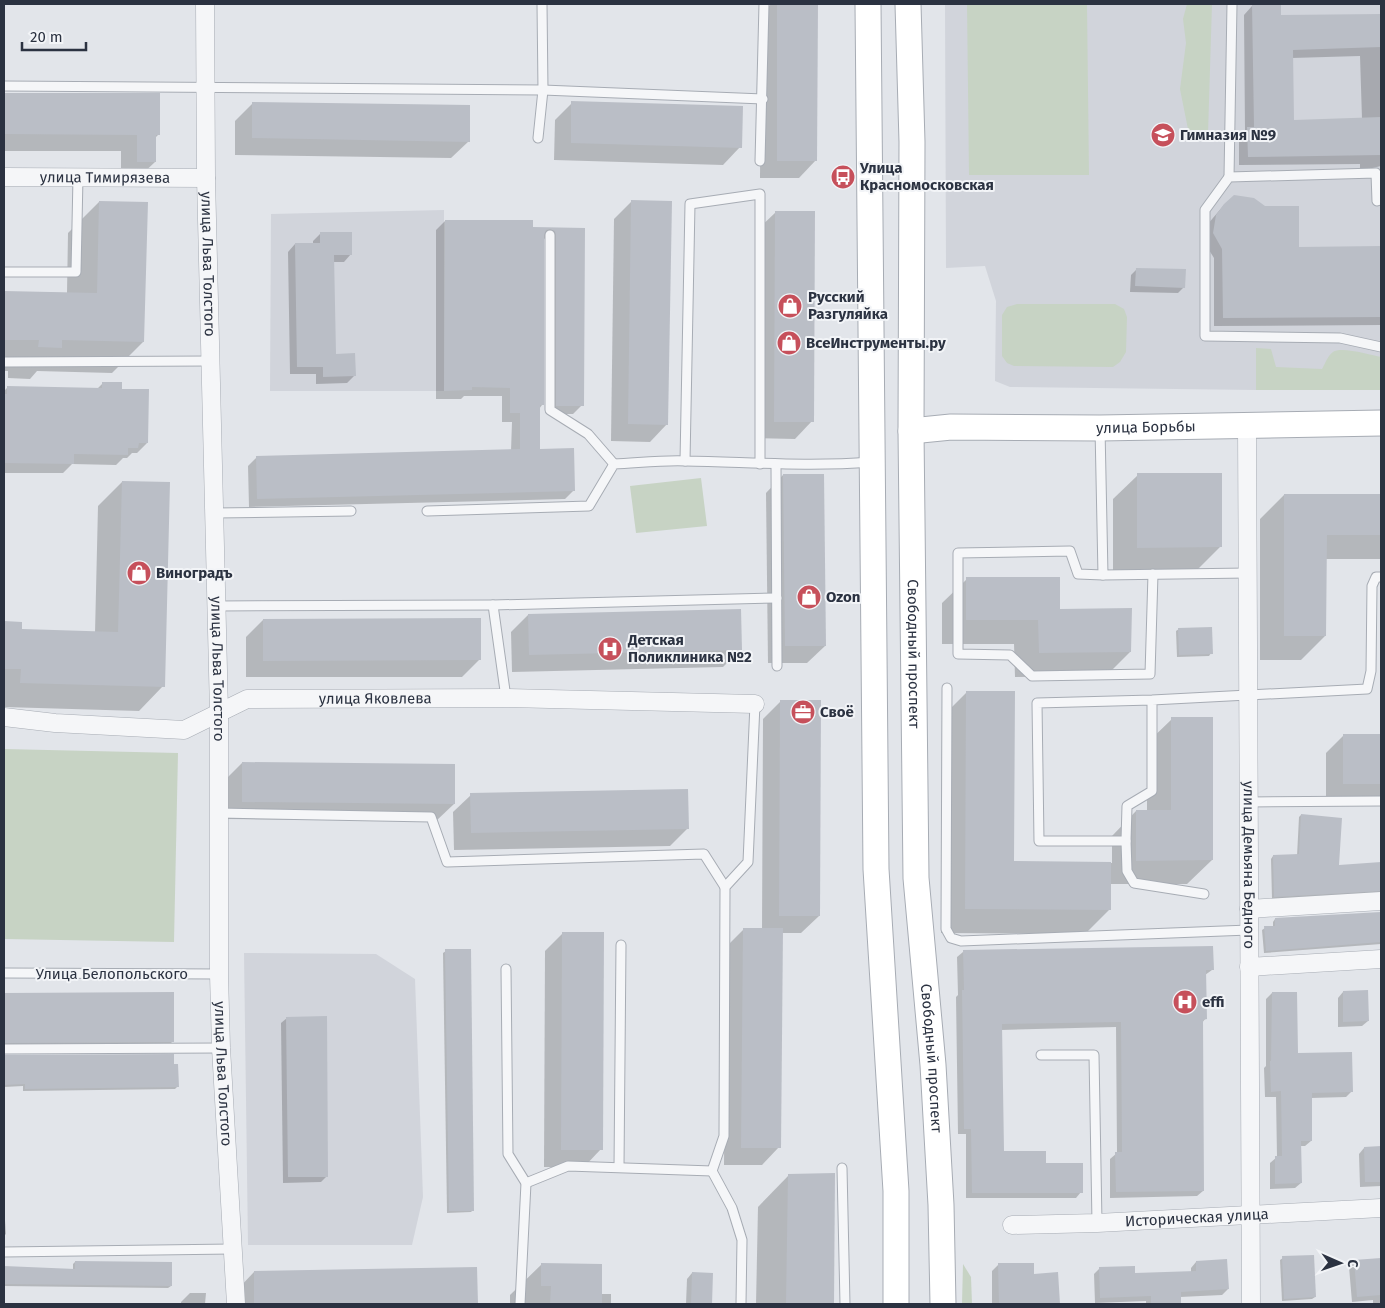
<svg xmlns="http://www.w3.org/2000/svg" width="1385" height="1308" font-family="'Fira Sans',sans-serif">
  <style>
    .built { fill: #d1d4db }
    .green { fill: #c7d3c4 }
    .shadow { fill: #0003; fill-rule: evenodd }
    .building { fill: #babec6 }
    .lines { fill: none; stroke-linecap: round; stroke-linejoin: round }
    .lane-casing { stroke: #a7acb4; stroke-width: 11 }
    .street-casing { stroke: #a7acb4; stroke-width: 19 }
    .secondary-casing { stroke: #a7acb4; stroke-width: 27 }
    .lane { stroke: #f5f6f8; stroke-width: 9 }
    .street { stroke: #f5f6f8; stroke-width: 18 }
    .secondary { stroke: #fff; stroke-width: 25 }
    .labels { text-anchor: middle; stroke-width: 4; stroke-linejoin: round; paint-order: stroke }
    .poi-label { font-size: 15px; font-weight: bold; fill: #2b3241; stroke: #f2f4f7; text-anchor: start }
    .street-label { font-size: 15px; fill: #2b3241; stroke: #f2f4f7 }
  </style>
  <rect width="100%" height="100%" fill="#e2e5ea"/>
  <g class="built">
    <path d="M945 4H1381V390H1256L1010 387 995 381 996 301 985 266 946 268Z"/>
    <path d="M444 210V391H270L271 214Z"/>
    <path d="M244 953 376 954 415 979 423 1197 412 1245H248Z"/>
  </g>
  <g class="green">
    <path d="M967 4H1087L1089 175H969Z"/>
    <path d="M1187 4H1212L1208 134H1189L1180 89 1186 43 1183 19Z"/>
    <path d="M1017 304H1115L1124 309 1127 317 1126 352 1120 362 1113 367 1014 366 1007 363 1002 356V315L1007 307Z"/>
    <path d="M1256 348 1271 349 1276 367 1322 369C1325 364 1328 355 1333 352 1341 346 1371 355 1381 357V390H1256Z"/>
    <path d="M701 478 707 526 636 533 630 486Z"/>
    <path d="M4 749 178 753 174 942 4 939Z"/>
    <path d="M963 1264 971 1277 972 1304H962Z"/>
  </g>
  <g class="shadow">
    <path d="M771 4H816V160L799 178H760L761 15Z"/>
    <path d="M1252 6 1280 16 1381 15V166L1360 171V164L1239 165V137L1245 131 1244 15ZM1360 56 1362 119 1293 121 1292 58Z"/>
    <path d="M4 94 158 95 159 134 155 138V162L137 179H121V151H4Z"/>
    <path d="M253 103 469 141 451 158 235 155V121Z"/>
    <path d="M572 103 740 147 723 165 554 160 555 120Z"/>
    <path d="M632 201 667 424 650 442 611 441 614 219Z"/>
    <path d="M99 202 143 342 112 373 37 371 30 379 8 378V371H4V292L67 293 68 233Z"/>
    <path d="M1224 205 1298 248H1381V325L1214 326V258L1204 242 1207 225Z"/>
    <path d="M776 212 812 421 795 439 757 438 758 229Z"/>
    <path d="M445 221 532 229H584L582 405 573 414H548V244L542 235V405L539 409V450L574 490 565 499 249 507 248 466 257 457 511 451 512 422H502V396H464L461 399H436V230Z"/>
    <path d="M320 234 351 254 344 262H333L334 355 354 376 347 383 316 384V374H290L288 252 295 244H313V241Z"/>
    <path d="M1136 270 1184 287 1178 293 1130 292 1131 275Z"/>
    <path d="M103 383 121 390 147 443 137 453H132L127 458H123L116 465 72 464 63 473H5L4 499V391L7 388 97 389Z"/>
    <path d="M783 475 825 646 807 663H768L766 493Z"/>
    <path d="M1138 475 1220 547 1196 571 1113 572V499Z"/>
    <path d="M122 482 163 686 139 711 4 707V622L21 623 20 630 95 633 98 506Z"/>
    <path d="M1284 495H1381V559H1325V636L1301 660H1260V519Z"/>
    <path d="M967 579 1059 610 1130 652 1106 676 1015 677 1014 644H942V603Z"/>
    <path d="M528 615 740 650 723 667 512 672 511 632Z"/>
    <path d="M263 620 480 659 462 677H246V637Z"/>
    <path d="M1179 629 1211 653 1209 656 1177 657 1176 631Z"/>
    <path d="M967 692 1013 863H1112V836L1136 811H1147V743L1172 719 1212 860 1187 884H1110V909L1085 934 941 933 942 717Z"/>
    <path d="M781 701 819 916 801 933H781L779 1147 762 1165H724L726 947 744 929H762L763 719Z"/>
    <path d="M1343 736H1381V801H1326V753Z"/>
    <path d="M242 763 454 804 436 821 225 819V780Z"/>
    <path d="M471 795 688 828 670 846 454 850 453 812Z"/>
    <path d="M1301 815 1338 867 1381 863V893L1272 899 1271 859 1273 856H1297L1299 817Z"/>
    <path d="M1381 913V944L1264 953 1262 930 1265 928 1273 927V922L1275 919Z"/>
    <path d="M563 933 601 1149 584 1167H544L545 951Z"/>
    <path d="M446 951 473 1210 471 1212 447 1213 443 953Z"/>
    <path d="M963 952 1212 970 1205 975V1019L1202 1023 1203 1191 1197 1196 1110 1198V1159L1117 1153 1116 1027 1001 1030 1002 1152 1045 1164 1081 1192 1076 1198H966V1134H958L956 997 958 995 957 957Z"/>
    <path d="M1343 992 1368 1021 1362 1026 1338 1027V998Z"/>
    <path d="M172 993 173 1041 170 1044 4 1045V994Z"/>
    <path d="M1272 993 1296 1055 1352 1091 1346 1097 1311 1098V1141L1305 1146H1300L1301 1183 1295 1188 1270 1189V1163L1277 1157 1276 1097H1265L1264 1068 1266 1066V999Z"/>
    <path d="M287 1018 327 1176 321 1182 283 1183 281 1023Z"/>
    <path d="M4 1056H173L177 1087 175 1089 23 1091V1086L4 1087Z"/>
    <path d="M1381 1147V1186L1360 1187 1359 1154 1364 1148Z"/>
    <path d="M789 1175H834L833 1304H756L758 1207Z"/>
    <path d="M4 1220H5L6 1234 4 1236Z"/>
    <path d="M1283 1258 1315 1297 1312 1299 1282 1301 1280 1260Z"/>
    <path d="M1381 1259V1304H1373V1300L1352 1302 1349 1267 1355 1261Z"/>
    <path d="M75 1262 171 1286 168 1288 4 1286V1267L73 1270V1264Z"/>
    <path d="M1196 1262 1228 1289 1222 1295 1180 1297V1302L1178 1304H1146V1301L1095 1303 1094 1274 1100 1268 1134 1274 1191 1273V1268Z"/>
    <path d="M542 1264 601 1294H611V1303L657 1304H510V1295Z"/>
    <path d="M999 1264 1033 1275 1057 1274 1059 1304H992V1271Z"/>
    <path d="M476 1268 477 1304H237V1290L254 1272Z"/>
    <path d="M692 1273 711 1304H686L687 1279Z"/>
    <path d="M190 1293H206L205 1304H181V1302Z"/>
  </g>
  <g class="building">
    <path d="M777 4H818L817 161H777Z"/>
    <path d="M1252 4H1281V15L1381 14V47L1293 50 1294 120 1381 117V155L1248 157 1247 127H1254Z"/>
    <path d="M4 93H160V135H156V162H137V135L4 134Z"/>
    <path d="M571 101 743 106 742 148 571 143Z"/>
    <path d="M252 102 470 105V142L252 138Z"/>
    <path d="M1234 195 1254 198 1265 206H1299V247L1381 246V317L1223 318 1222 249 1213 233 1216 215 1224 204Z"/>
    <path d="M631 200 672 201 668 425 628 424Z"/>
    <path d="M99 201 148 202 144 342 62 340V348L38 347 39 340H4V291L97 293Z"/>
    <path d="M775 211H815L814 422H774Z"/>
    <path d="M445 220H533V227L585 228 584 406H556V235L555 231 550 229 546 230 544 235V405H540V449L574 448 575 491 257 499 256 456 520 449V413H510V388L472 387V390L444 391Z"/>
    <path d="M320 232H352V255H334L336 354 355 353 356 376 323 377V367H297L295 243H320Z"/>
    <path d="M1136 268 1186 269 1185 288 1135 286Z"/>
    <path d="M102 382H122V389H149L148 443H139L138 448H128V455L74 454V464L4 463V394H7V386L102 388Z"/>
    <path d="M1137 473H1222V547L1137 548Z"/>
    <path d="M783 474H824L826 646H785Z"/>
    <path d="M122 481 170 482 165 687 20 683 21 669H4V621L22 622V629L118 632Z"/>
    <path d="M1284 494H1381V535H1327L1326 636H1284Z"/>
    <path d="M966 577H1060V609L1132 608 1131 652 1039 653 1038 620H966Z"/>
    <path d="M741 609 742 650 529 655 528 614Z"/>
    <path d="M481 618V660L263 661V619Z"/>
    <path d="M1212 627 1213 654 1179 655 1178 628Z"/>
    <path d="M966 691H1015L1014 861 1111 862V910L965 909Z"/>
    <path d="M780 700H821L820 916H779Z"/>
    <path d="M1171 717H1213V860L1136 861V810H1171Z"/>
    <rect x="1343" y="734" width="38" height="50"/>
    <path d="M242 762 455 764V804L242 802Z"/>
    <path d="M688 789 689 829 471 833 470 793Z"/>
    <path d="M1301 814 1342 818 1339 865 1381 862V891L1274 897 1273 855 1299 854Z"/>
    <path d="M1381 912V942L1266 951 1264 926H1275V918Z"/>
    <path d="M743 928H783L781 1148H741Z"/>
    <path d="M562 932H604L603 1150H561Z"/>
    <path d="M1213 946 1214 970H1206L1207 1019 1203 1020 1204 1191 1116 1192 1115 1152H1122L1121 1022 1002 1024 1004 1151H1046V1163H1083V1193H972L971 1129H964L962 990H964L963 950Z"/>
    <path d="M445 949H471L474 1211H449Z"/>
    <path d="M1368 990 1369 1021 1343 1022V991Z"/>
    <path d="M174 992V1042L4 1043V993Z"/>
    <path d="M1272 992H1297L1298 1053 1352 1052 1353 1092 1312 1093V1141H1301L1302 1183 1275 1184V1156H1282L1281 1091 1271 1092 1270 1061H1271Z"/>
    <path d="M327 1016 328 1177H288L286 1017Z"/>
    <path d="M174 1054V1064H178L179 1087 25 1089V1084L4 1085V1055Z"/>
    <path d="M1381 1146V1182H1365L1364 1147Z"/>
    <path d="M835 1173 834 1304H786L788 1174Z"/>
    <path d="M1314 1255 1316 1297 1284 1299 1282 1256Z"/>
    <path d="M1381 1258V1295L1357 1297 1354 1260Z"/>
    <path d="M1227 1259 1229 1289 1181 1292V1303H1151V1296L1100 1298 1099 1267 1135 1266V1273L1196 1271V1261Z"/>
    <path d="M75 1261 172 1262V1286L4 1284V1266L75 1269Z"/>
    <path d="M541 1263 602 1264V1304H550L551 1286H541Z"/>
    <path d="M998 1263H1034V1274L1058 1272 1060 1304H999Z"/>
    <path d="M477 1267 478 1304H254V1271Z"/>
    <path d="M692 1272 713 1273 712 1304H691Z"/>
  </g>
  <g class="lines">
    <defs>
      <g id="lane">
        <path d="M4 86 543 90 763 99"/>
        <path d="M538 138 543 90 542 4"/>
        <path d="M760 161 764 4"/>
        <path d="M1229 177 1232 4"/>
        <path d="M1381 200 1377 201 1376 173 1229 177 1205 210V336L1340 338 1381 347"/>
        <path d="M550 235V410L588 434 614 464"/>
        <path d="M4 272H76L78 177"/>
        <path d="M4 362 210 361"/>
        <path d="M1100 428 1103 575 1248 573"/>
        <path d="M685 461 690 204 760 194V464"/>
        <path d="M776 465 777 666"/>
        <path d="M427 511 589 506 614 464C638 463 662 460 686 461 748 462 809 467 870 462"/>
        <path d="M215 513 351 511"/>
        <path d="M1103 575 1078 574 1070 551 958 553V654L1010 655 1032 676 1150 674 1153 574"/>
        <path d="M493 605 506 698"/>
        <path d="M217 606 493 605 777 598"/>
        <path d="M947 688 946 929 951 938 961 941 1249 930"/>
        <path d="M1152 700V791L1127 806 1126 841H1039L1037 703 1152 700 1367 689 1371 671 1372 586 1376 577H1381"/>
        <path d="M1249 802 1381 801"/>
        <path d="M219 813 431 817 447 862 704 854 725 887"/>
        <path d="M1126 841 1127 871 1134 883 1204 894"/>
        <path d="M506 969 508 1154 526 1183 520 1304"/>
        <path d="M4 973 219 974"/>
        <path d="M4 1049 221 1048"/>
        <path d="M1041 1055H1094L1097 1223"/>
        <path d="M619 1167 621 945"/>
        <path d="M842 1168 845 1304"/>
        <path d="M526 1183 568 1166 712 1171"/>
        <path d="M4 1252 232 1249"/>
        <path d="M741 1304 742 1240 732 1208 712 1171 724 1136 725 887 748 862 755 704"/>
      </g>
      <g id="street">
        <path id="s1" d="M205 4 206 178 219 712V974L221 1048 236 1304"/>
        <path id="s2" d="M4 177 206 178"/>
        <path id="s3" d="M1247 425 1251 1304"/>
        <path id="s4" d="M4 717 55 723 184 730 247 699 506 698 755 704"/>
        <path d="M1249 909 1381 901"/>
        <path d="M1249 967 1381 959"/>
        <path id="s5" d="M1012 1225 1097 1223 1381 1208"/>
      </g>
      <g id="secondary">
        <path d="M868 4 876 869 896 1191V1304"/>
        <path id="s6" d="M908 4 912 142 911 431 916 878 933 1065 941 1205 943 1304"/>
        <path id="s7" d="M911 431 951 427 1100 428 1381 423"/>
      </g>
    </defs>
    <use href="#lane" class="lane-casing"/>
    <use href="#street" class="street-casing"/>
    <use href="#secondary" class="secondary-casing"/>
    <use href="#lane" class="lane"/>
    <use href="#street" class="street"/>
    <use href="#secondary" class="secondary"/>
  </g>
  <defs>
    <symbol id="school-disc" viewBox="-11 -11 22 22"><circle r="9.5" fill="#c6505b" stroke="#f2f4f7"/><path d="M0-5L7-2L0 1L-7-2ZM-4 1L0 2.5L4 1V4Q0 6-4 4Z" fill="#fff"/></symbol>
    <symbol id="bus-disc" viewBox="-11 -11 22 22"><circle r="9.5" fill="#c6505b" stroke="#f2f4f7"/><path d="M-5-6H5V4H4V6H2V4H-2V6H-4V4H-5ZM-3.5-4V0h7V-4ZM-3.5 1.2v1.5H-2V1.2ZM2 1.2v1.5H3.5V1.2Z" fill="#fff"/></symbol>
    <symbol id="shop-disc" viewBox="-11 -11 22 22"><circle r="9.5" fill="#c6505b" stroke="#f2f4f7"/><path d="M-5-2.5h2.3a2.7 3.5 0 0 1 5.4 0H5L5.5 6h-11ZM-1.5-2.5h3a1.5 2.3 0 0 0-3 0Z" fill="#fff"/></symbol>
    <symbol id="hospital-disc" viewBox="-11 -11 22 22"><circle r="9.5" fill="#c6505b" stroke="#f2f4f7"/><path d="M-5-5h3v3.5h4V-5h3V5h-3V1.5h-4V5h-3Z" fill="#fff"/></symbol>
    <symbol id="office-disc" viewBox="-11 -11 22 22"><circle r="9.5" fill="#c6505b" stroke="#f2f4f7"/><path d="M-6-3h4V-5.5h4V-3h4V5H-6ZM-1-4.5V-3h2v-1.5ZM-6 0V1H6V0Z" fill="#fff"/></symbol>
  </defs>
  <g fill-rule="evenodd">
    <use href="#school-disc" x="1149" y="121" width="28" height="28"/>
    <use href="#bus-disc" x="829" y="163" width="28" height="28"/>
    <use href="#shop-disc" x="776" y="292" width="28" height="28"/>
    <use href="#shop-disc" x="775" y="329" width="28" height="28"/>
    <use href="#shop-disc" x="125" y="559" width="28" height="28"/>
    <use href="#shop-disc" x="795" y="583" width="28" height="28"/>
    <use href="#hospital-disc" x="596" y="635" width="28" height="28"/>
    <use href="#office-disc" x="789" y="698" width="28" height="28"/>
    <use href="#hospital-disc" x="1171" y="988" width="28" height="28"/>
  </g>
  <g class="labels">
    <g class="poi-label">
      <text x="1180" y="140">Гимназия №9</text>
      <text x="860" y="173">Улица<tspan x="860" dy="17">Красномосковская</tspan></text>
      <text x="808" y="302">Русский<tspan x="808" dy="17">Разгуляйка</tspan></text>
      <text x="806" y="348">ВсеИнструменты.ру</text>
      <text x="156" y="578">Виноградъ</text>
      <text x="826" y="602">Ozon</text>
      <text x="628" y="645">Детская<tspan x="628" dy="17">Поликлиника №2</tspan></text>
      <text x="820" y="717">Своё</text>
      <text x="1202" y="1007">effi</text>
    </g>
    <g class="street-label">
      <text dy="5" stroke="none"><textPath href="#s2" startOffset="101">улица Тимирязева</textPath></text>
      <text dy="5" stroke="none"><textPath href="#s1" startOffset="260">улица Льва Толстого</textPath></text>
      <text dy="5" stroke="none"><textPath href="#s7" startOffset="235">улица Борьбы</textPath></text>
      <text dy="5" stroke="none"><textPath href="#s6" startOffset="650">Свободный проспект</textPath></text>
      <text dy="5" stroke="none"><textPath href="#s1" startOffset="665">улица Льва Толстого</textPath></text>
      <text dy="5" stroke="none"><textPath href="#s4" startOffset="379">улица Яковлева</textPath></text>
      <text dy="5" stroke="none"><textPath href="#s3" startOffset="440">улица Демьяна Бедного</textPath></text>
      <text x="112" y="979">Улица Белопольского</text>
      <text dy="5" stroke="none"><textPath href="#s6" startOffset="1055">Свободный проспект</textPath></text>
      <text dy="5" stroke="none"><textPath href="#s1" startOffset="1070">улица Льва Толстого</textPath></text>
      <text dy="5" stroke="none"><textPath href="#s5" startOffset="185">Историческая улица</textPath></text>
    </g>
  </g>
  <rect width="1385" height="1308" fill="none" stroke="#2b3241" stroke-width="10"/>
  <g transform="translate(1340 1263) rotate(92)" stroke="#f2f4f7" stroke-width="4" paint-order="stroke">
  <path d="M0-4L9 19L0 12L-9 19Z" fill="#2b3241"/>
  <text y="-8" font-size="14" font-weight="bold" text-anchor="middle" fill="#2b3241">С</text>
  </g>
  <path d="M22 42v8h64v-8" fill="none" stroke="#2b3241" stroke-width="2.5"/>
  <text x="30" y="42" font-size="15" fill="#2b3241" stroke="#f2f4f7" stroke-width="4" paint-order="stroke">20 m</text>
</svg>
